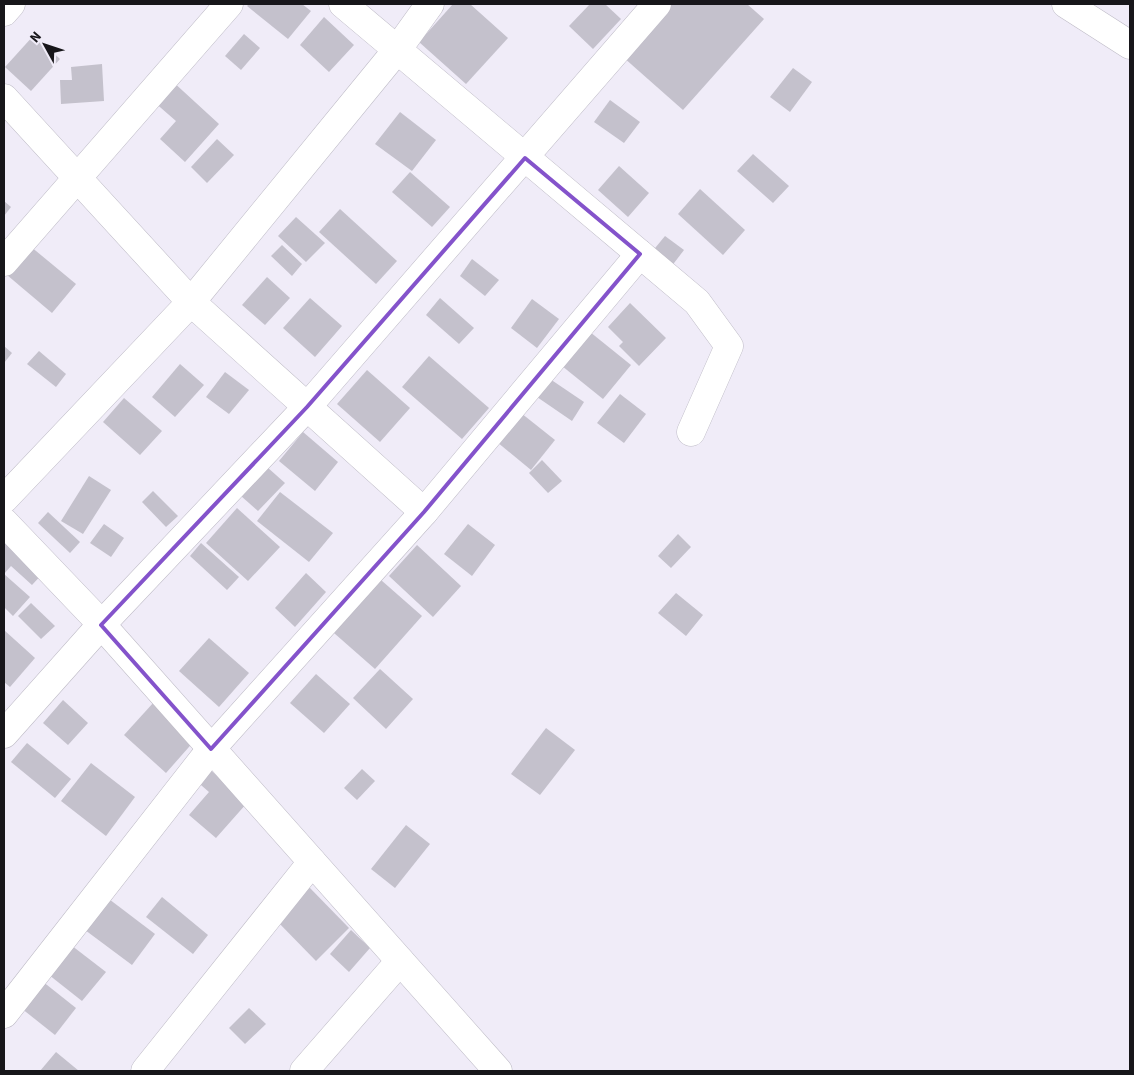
<svg xmlns="http://www.w3.org/2000/svg" width="1134" height="1075" font-family="'Source Sans 3',sans-serif">
  <style>
    .building { fill: #c4c1cc }
    .lines { fill: none; stroke-linecap: round; stroke-linejoin: round }
    .minor-casing { stroke: #bebbc6; stroke-width: 29 }
    .minor { stroke: #fff; stroke-width: 28 }
    .marked { fill: none; stroke: #8453cb; stroke-width: 4; stroke-linejoin: round }
  </style>
  <rect width="100%" height="100%" fill="#f0ecf8"/>
  <g class="building">
    <path d="M249 4H302L311 11 288 39 247 6Z"/>
    <path d="M453 4H470L508 38 466 84 419 42Z"/>
    <path d="M590 4H605L621 19 593 49 569 26Z"/>
    <path d="M670 4H747L764 19 683 110 623 57Z"/>
    <path d="M324 17 354 45 329 72 300 45Z"/>
    <path d="M244 34 260 48 241 70 225 56Z"/>
    <path d="M34 35 60 59 31 91 5 67Z"/>
    <path d="M102 64 104 101 61 104 60 80H72L71 67Z"/>
    <path d="M793 68 812 82 790 112 770 97Z"/>
    <path d="M171 80 219 124 185 162 160 139 176 121 153 101Z"/>
    <path d="M610 100 640 122 624 143 594 122Z"/>
    <path d="M400 112 436 140 412 171 375 144Z"/>
    <path d="M217 139 234 155 207 183 191 167Z"/>
    <path d="M753 154 789 186 773 203 737 171Z"/>
    <path d="M619 166 649 193 628 217 598 190Z"/>
    <path d="M410 172 450 207 432 227 392 192Z"/>
    <path d="M700 189 745 230 723 255 678 214Z"/>
    <path d="M4 201 11 207 4 216Z"/>
    <path d="M340 209 397 261 376 284 319 232Z"/>
    <path d="M296 217 325 243 306 262 278 236Z"/>
    <path d="M665 236 684 250 671 267 651 253Z"/>
    <path d="M282 245 302 264 292 276 271 256Z"/>
    <path d="M30 246 76 284 52 313 7 275Z"/>
    <path d="M472 259 499 280 485 296 460 276Z"/>
    <path d="M267 277 290 298 265 325 242 305Z"/>
    <path d="M310 298 342 326 315 357 283 328Z"/>
    <path d="M440 298 474 328 459 344 426 315Z"/>
    <path d="M532 299 559 319 537 348 511 328Z"/>
    <path d="M630 303 666 338 639 366 619 346 623 342 608 327Z"/>
    <path d="M590 332 631 365 603 399 562 366Z"/>
    <path d="M4 346 12 353 4 363Z"/>
    <path d="M39 351 66 374 56 387 27 364Z"/>
    <path d="M429 356 489 408 462 439 402 387Z"/>
    <path d="M180 364 204 385 175 417 152 397Z"/>
    <path d="M367 370 410 408 380 442 337 404Z"/>
    <path d="M225 372 249 390 229 414 206 397Z"/>
    <path d="M550 379 584 402 572 421 537 397Z"/>
    <path d="M620 394 646 414 624 443 597 423Z"/>
    <path d="M124 398 162 431 140 455 103 422Z"/>
    <path d="M521 413 555 440 531 470 497 442Z"/>
    <path d="M303 432 338 462 315 491 279 461Z"/>
    <path d="M542 460 562 481 548 493 529 473Z"/>
    <path d="M267 467 285 483 258 511 241 496Z"/>
    <path d="M89 476 111 490 83 534 61 521Z"/>
    <path d="M153 491 178 516 166 527 142 502Z"/>
    <path d="M280 492 333 533 309 562 257 521Z"/>
    <path d="M237 508 280 547 248 581 206 543Z"/>
    <path d="M48 512 80 542 70 553 38 523Z"/>
    <path d="M104 524 124 538 111 557 90 543Z"/>
    <path d="M468 524 495 545 472 576 444 554Z"/>
    <path d="M4 534 45 571 32 585 11 566 4 574 30 597 13 616 4 607Z"/>
    <path d="M678 534 691 547 671 568 658 556Z"/>
    <path d="M201 543 239 577 227 590 190 556Z"/>
    <path d="M417 545 461 586 433 617 389 576Z"/>
    <path d="M306 573 326 592 295 627 275 608Z"/>
    <path d="M381 580 422 616 375 669 334 633Z"/>
    <path d="M676 593 703 615 686 636 658 613Z"/>
    <path d="M31 603 55 626 41 639 18 616Z"/>
    <path d="M4 630 35 658 10 687 4 682Z"/>
    <path d="M209 638 249 673 219 707 179 671Z"/>
    <path d="M380 669 413 699 386 729 353 698Z"/>
    <path d="M316 674 350 704 324 733 290 703Z"/>
    <path d="M63 700 88 723 68 745 43 723Z"/>
    <path d="M154 702 196 739 166 773 124 735Z"/>
    <path d="M546 728 575 750 540 795 511 774Z"/>
    <path d="M27 743 71 779 55 798 11 762Z"/>
    <path d="M91 763 135 797 106 836 61 801Z"/>
    <path d="M206 766 247 803 216 838 189 815 209 792 194 779Z"/>
    <path d="M362 769 375 781 357 800 344 788Z"/>
    <path d="M406 825 430 844 395 888 371 869Z"/>
    <path d="M309 887 349 928 316 961 276 920Z"/>
    <path d="M105 896 155 934 132 965 81 927Z"/>
    <path d="M162 897 208 935 193 954 146 917Z"/>
    <path d="M351 930 370 948 349 972 330 954Z"/>
    <path d="M67 942 106 972 82 1001 44 971Z"/>
    <path d="M42 981 76 1008 55 1035 21 1008Z"/>
    <path d="M249 1008 266 1024 245 1044 229 1028Z"/>
    <path d="M56 1052 79 1071H40Z"/>
  </g>
  <g class="lines">
    <defs>
      <g id="minor">
        <path d="M343 4 697 302 729 346 691 432"/>
        <path d="M1066 4 1130 45"/>
        <path d="M4 12 11 4"/>
        <path d="M4 98 191 302 424 512"/>
        <path d="M4 262 229 4"/>
        <path d="M4 499 191 302 397 50 430 4"/>
        <path d="M4 522 92 614 498 1071"/>
        <path d="M4 734 101 625 307 407 657 4"/>
        <path d="M4 1014 211 749 424 512 640 254"/>
        <path d="M145 1071 312 862"/>
        <path d="M304 1071 400 961"/>
      </g>
    </defs>
    <use href="#minor" class="minor-casing"/>
    <use href="#minor" class="minor"/>
  </g>
  <path class="marked" d="M525 158 640 254 424 512 211 749 101 625 307 407Z"/>
  <rect width="1134" height="1075" fill="none" stroke="#17161a" stroke-width="10"/>
  <g transform="translate(45 45) rotate(310)" stroke="#f0ecf8" stroke-width="4" paint-order="stroke">
  <path d="M0-4L9 19L0 12L-9 19Z" fill="#17161a"/>
  <text y="-8" font-size="14" font-weight="bold" text-anchor="middle" fill="#17161a">N</text>
  </g>
</svg>
